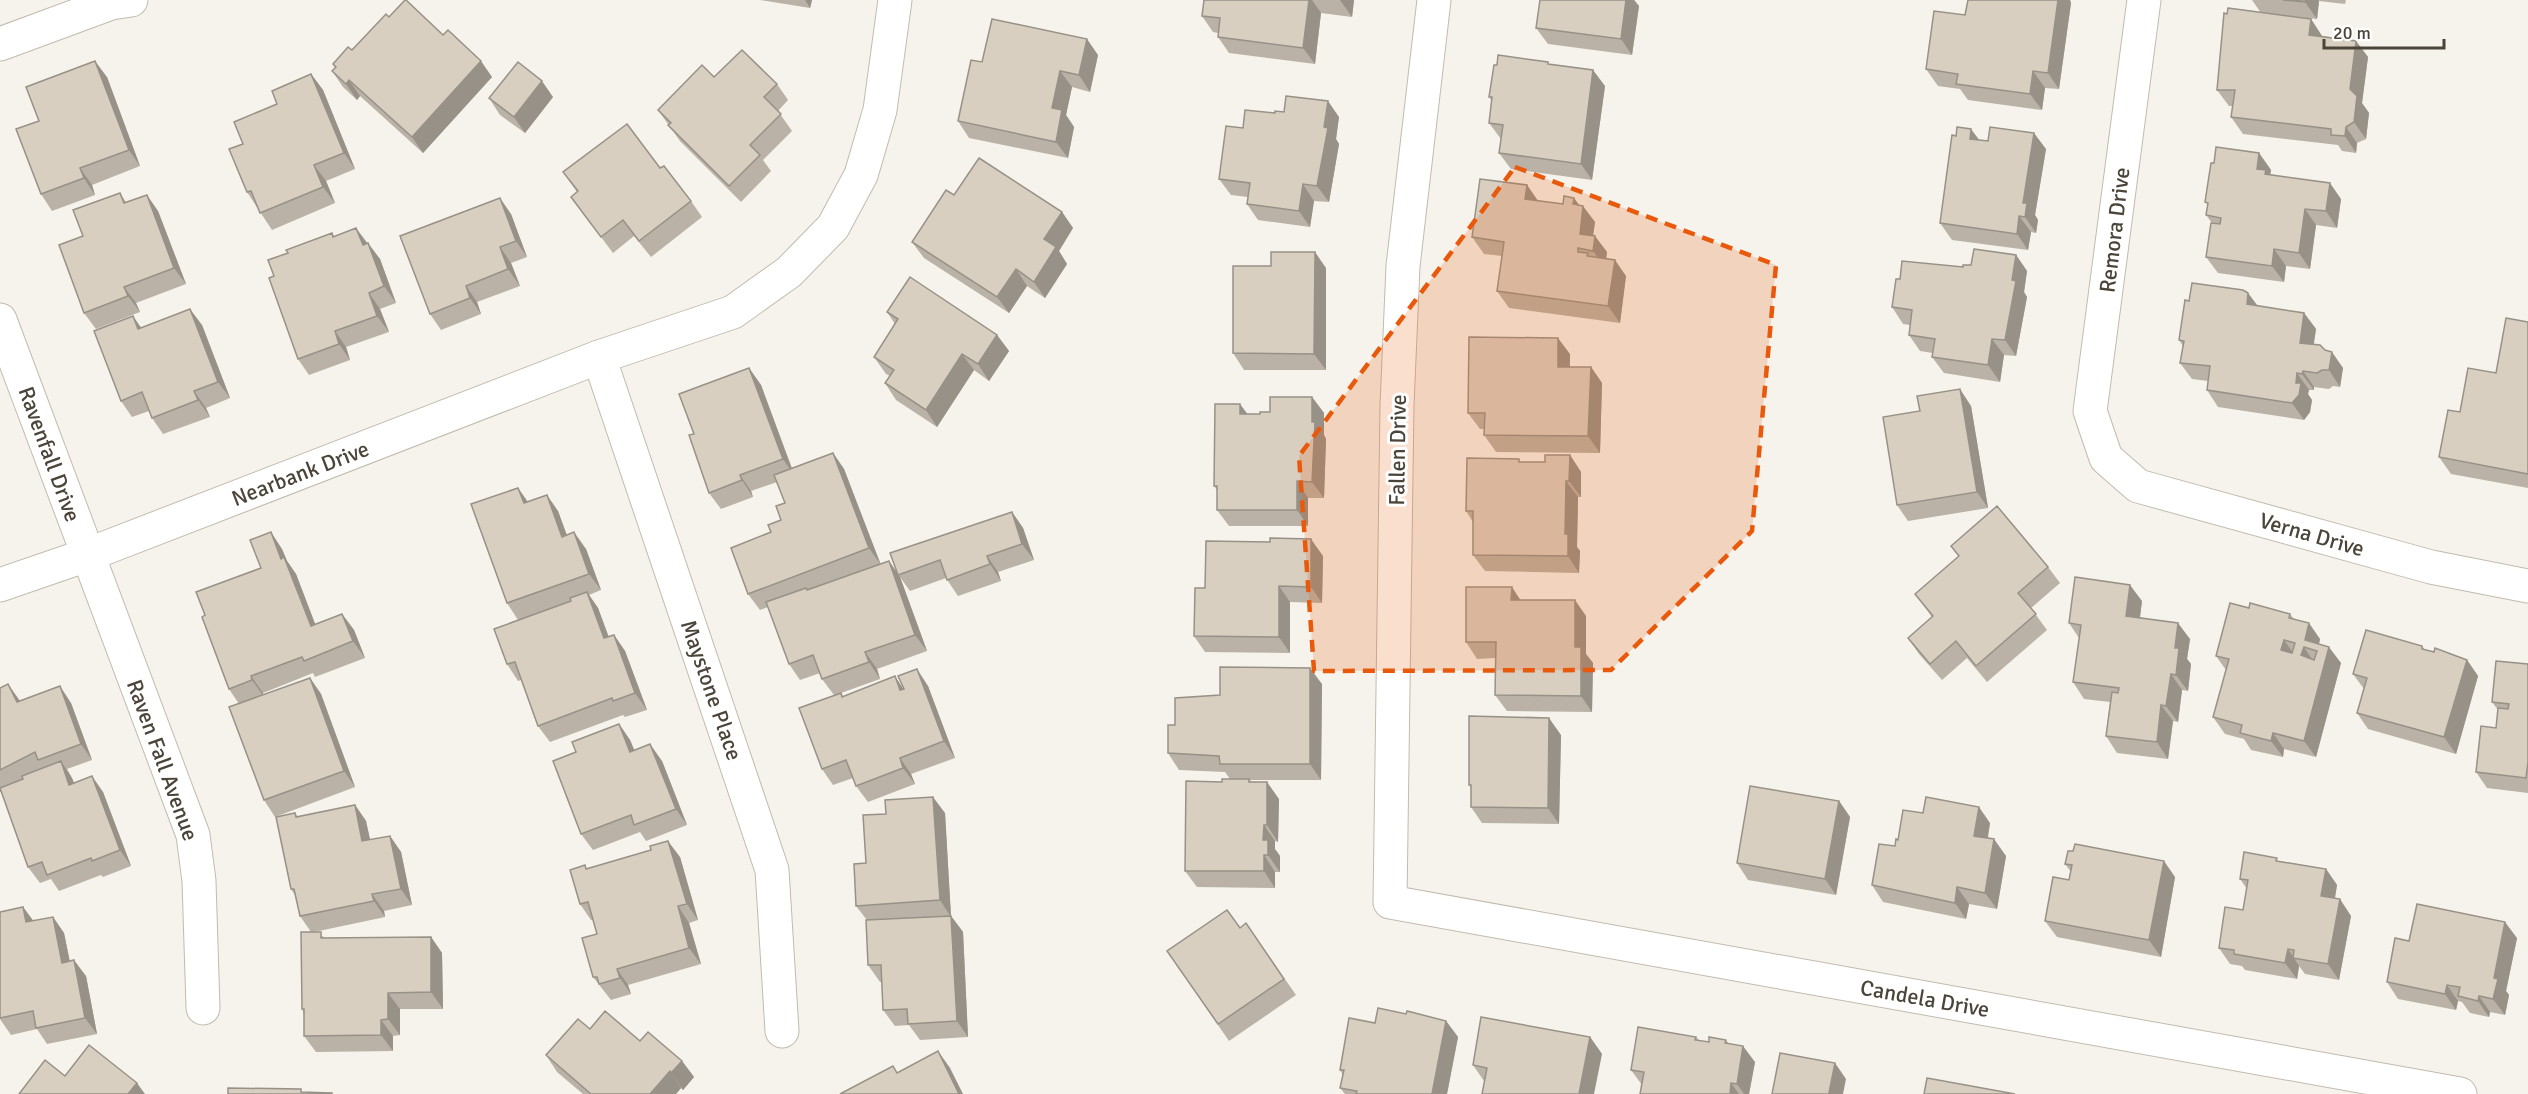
<svg xmlns="http://www.w3.org/2000/svg" width="2528" height="1094" font-family="Signika,sans-serif">
  <style>
    .lines { fill: none; stroke-linecap: round; stroke-linejoin: round }
    .minor-casing { stroke: #c2bbae; stroke-width: 35 }
    .minor { stroke: #fff; stroke-width: 33 }
    .wall { fill: #bab2a6 }
    .shaded-wall { fill: #979187 }
    .building { fill: #d8cfc1; stroke: #979187; stroke-width: 1.5; fill-rule: evenodd }
    .marked { fill: #e8590c; fill-opacity: 0.2; stroke: #e8590c; stroke-width: 4.5; stroke-dasharray: 12 8; stroke-linejoin: round }
    .labels { text-anchor: middle; stroke-width: 6; stroke-linejoin: round; paint-order: stroke }
    .street-label { font-size: 22px; fill: #4b4439; stroke: #fff }
  </style>
  <rect width="100%" height="100%" fill="#f6f3ec"/>
  <g class="lines">
    <defs>
      <g id="minor">
        <path d="M1434 0 1403 266 1397 405 1390 902 2460 1094"/>
        <path d="M2144 0 2090 411 2106 458 2138 486 2431 567 2528 586"/>
        <path d="M0 44 111 3 131 0"/>
        <path d="M0 320 193 835 199 881 203 1008"/>
        <path d="M599 357 772 870 782 1031"/>
        <path d="M0 585 87 555 599 357 733 312 789 272 833 227 861 175 880 110 895 0"/>
      </g>
    </defs>
    <use href="#minor" class="minor-casing"/>
    <use href="#minor" class="minor"/>
  </g>
  <g class="wall">
    <path d="M760 0H812L810 8Z"/>
    <path d="M1204 0H1354L1352 17 1321 13 1315 64 1229 53 1218 37V33L1213 32 1202 16Z"/>
    <path d="M1540 0H1634L1639 6 1632 55 1548 44 1536 28Z"/>
    <path d="M1968 0H2070L2071 3 2059 89 2045 88 2042 110 1968 100 1960 89 1938 86 1926 69 1965 15Z"/>
    <path d="M2252 0H2346L2345 4 2319 1 2317 19 2261 13Z"/>
    <path d="M389 17 443 35 492 77 423 153 360 96 357 100 343 87 332 71 335 68 333 64 352 50Z"/>
    <path d="M2311 19 2322 36 2356 41 2368 57 2362 103 2369 113 2366 139 2357 143 2356 153 2342 151 2338 145 2243 134 2231 117 2233 106H2229L2217 90Z"/>
    <path d="M1098 55 1090 92 1072 87 1066 115 1074 127 1068 158 969 138 958 121 982 62Z"/>
    <path d="M1550 64 1605 86 1592 180 1511 169 1499 153 1501 139 1489 123 1492 101 1489 97 1497 65Z"/>
    <path d="M311 74 323 90 355 169 326 181 335 203 272 230 247 192 243 144 277 104Z"/>
    <path d="M107 77 140 166 92 185 95 195 52 211 41 194 39 121Z"/>
    <path d="M714 77 777 84 788 100 778 111 792 131 763 160 771 171 741 202 680 141 658 110Z"/>
    <path d="M553 97 525 133 500 115 489 98Z"/>
    <path d="M1275 113 1339 117 1336 139 1339 144 1329 202 1314 201 1310 227 1258 220 1247 204 1248 197 1231 195 1219 179 1243 128Z"/>
    <path d="M1979 140 2046 149 2035 215 2038 220 2036 233 2031 232 2028 250 1952 240 1940 223Z"/>
    <path d="M2259 153 2271 170 2270 174 2341 199 2337 228 2316 225 2310 269 2286 266 2284 282 2218 273 2206 257 2212 223 2206 215 2208 205 2205 202 2214 163Z"/>
    <path d="M563 172 691 201 702 217 651 257 634 236 613 253 571 197 577 192Z"/>
    <path d="M1527 185 1538 201 1579 205 1595 222 1593 236 1607 252 1606 259 1626 276 1620 323 1509 308 1497 291 1502 256 1484 254 1472 237Z"/>
    <path d="M120 193 126 202 158 211 186 284 136 303 140 312 96 329 84 313 83 236Z"/>
    <path d="M954 195 1062 212 1073 228 1059 251 1067 264 1045 298 1027 286 1009 313 924 258 912 242Z"/>
    <path d="M511 214 527 257 511 263 520 286 477 302 481 314 441 330 430 314Z"/>
    <path d="M332 233 334 236 367 243 380 259 396 303 380 309 389 332 346 347 350 360 309 375 298 359 288 253Z"/>
    <path d="M2016 255 2027 271 2024 292 2027 297 2016 356 2004 355 2000 382 1944 373 1932 357 1933 353 1920 351 1909 335 1910 325 1903 324 1892 307 1900 279 1971 265Z"/>
    <path d="M1326 268V370H1244L1233 353Z"/>
    <path d="M2248 293 2257 306 2304 313 2316 329 2314 344 2343 368 2340 387 2333 386 2329 389 2314 387V390H2309L2308 394 2312 400 2310 412 2304 420 2218 407 2207 390 2208 381 2192 379 2180 363 2183 346 2179 340 2189 301Z"/>
    <path d="M887 312 997 335 1009 351 989 381 974 370 937 427 896 400 885 383 890 376 886 374 874 357 895 324Z"/>
    <path d="M2528 322V488L2451 474 2439 457 2460 412 2496 373Z"/>
    <path d="M202 325 230 398 206 408 210 417 163 434 152 418 149 411 132 417 121 401 141 328Z"/>
    <path d="M1570 354V367H1591L1602 383 1600 453 1496 452 1484 435V429H1480L1468 413Z"/>
    <path d="M749 368 761 385 792 468 833 453 844 469 880 564 889 561 898 574 1012 512 1023 528 1034 560 998 572 1001 581 958 596 946 578 910 591 900 577 927 651 877 669 880 679 841 693 843 696 928 686 955 758 911 774 915 784 868 802 856 786 853 778 833 785 822 769 834 695 822 679 820 673 800 680 789 664 768 607 760 610 748 594 771 532 781 520 785 503 777 482 751 491 753 497 721 509 709 493 694 434Z"/>
    <path d="M1312 397 1324 413V435L1326 439 1324 498H1308V526H1229L1217 510V490L1214 486 1248 414H1260L1270 412Z"/>
    <path d="M1971 406 1988 508 1908 521 1897 505Z"/>
    <path d="M1570 455 1581 472V497H1578L1577 547 1580 551 1579 573 1485 571 1473 555V522L1466 511 1521 462H1545Z"/>
    <path d="M518 488 528 502 558 511 567 535 586 549 601 590 589 595 598 608 609 637 614 635 625 651 647 710 625 717 623 715 550 742 538 726 521 680 518 681 507 664 571 601 518 620 507 603Z"/>
    <path d="M1951 546 2048 567 2060 583 2031 608 2047 630 1987 682 1967 658 1942 680 1919 654 1908 638 1932 617 1915 594 1959 556Z"/>
    <path d="M282 549 287 561 296 574 315 624 342 614 354 630 365 658 315 677 313 673 263 693V695L310 678 321 694 355 787 275 817 264 800 239 704 229 689 261 568Z"/>
    <path d="M1323 556 1322 603 1290 602V653L1205 652 1194 636 1205 588Z"/>
    <path d="M1520 600 1586 616V654L1593 663 1592 712 1507 711 1495 695 1496 658 1477 659 1466 642Z"/>
    <path d="M2142 601 2140 617 2190 639 2187 659 2191 664 2188 691 2182 690 2178 722 2173 721 2168 759 2117 753 2106 736 2110 702 2084 699 2073 682 2079 638 2069 623Z"/>
    <path d="M2249 608 2290 614 2294 619 2320 639 2319 644 2341 663 2316 757 2284 749 2283 757 2251 750 2244 739 2225 734 2213 717 2226 670 2216 656Z"/>
    <path d="M2422 646 2425 650 2467 660 2478 676 2456 754 2368 729 2357 713 2364 689 2353 674Z"/>
    <path d="M2528 664V793L2487 788 2476 772 2496 728 2498 710 2492 702Z"/>
    <path d="M1322 684 1321 780H1250L1252 782 1279 799 1278 842 1275 841V849L1280 856V872H1275V888L1197 887 1185 871 1222 782 1230 779 1225 772 1179 770 1168 753 1175 725 1220 695Z"/>
    <path d="M0 688 20 701 71 703 92 760 67 769 72 778 74 783 103 792 131 866 103 877 101 875 59 891 51 879 40 883 28 867 1 792H0Z"/>
    <path d="M619 724 630 740 634 750 662 761 687 825 646 841 640 832 593 850 581 834 576 752Z"/>
    <path d="M1561 735 1559 824 1482 823 1471 807V788L1469 785Z"/>
    <path d="M1839 801 1850 817 1836 895 1748 880 1737 863Z"/>
    <path d="M355 805 366 821 370 840 390 836 401 852 412 905 384 911 385 917 314 932 326 938 431 937 442 953 443 1009H400V1035L393 1036V1051L316 1052 304 1036V1014L302 1009 311 932 300 916 295 895 291 889 295 813 298 817Z"/>
    <path d="M945 813 951 916 963 932 968 1037 920 1040 909 1025 895 1026 883 1010 882 982H880L868 965 867 920 856 906 866 863Z"/>
    <path d="M1990 823 1988 838 2006 856 1997 909 1969 904 1966 919 1883 902 1872 885 1898 840Z"/>
    <path d="M680 857 698 920 689 923 701 964 628 985 631 994 611 1000 593 977 597 934 593 920H591L580 904 587 868Z"/>
    <path d="M2280 861 2326 869 2337 885 2335 899 2351 916 2339 980 2305 974 2299 966 2297 979 2245 970 2242 966 2230 964 2219 948 2243 910 2247 889 2240 879Z"/>
    <path d="M2065 864 2175 877 2161 957 2057 937 2045 921 2069 880 2071 872Z"/>
    <path d="M23 907 33 921 53 917 64 933 70 961 86 976 97 1034 47 1044 37 1029 11 1035 0 1019V912Z"/>
    <path d="M1246 923 1296 995 1229 1041 1167 951 1240 928Z"/>
    <path d="M2517 938 2506 991 2509 995 2505 1015 2490 1012 2489 1017 2470 1013 2462 1002 2458 1001 2456 1010 2398 999 2387 982 2409 941Z"/>
    <path d="M1406 1014 1446 1021 1458 1037 1447 1094H1345L1340 1088 1343 1075 1340 1070 1375 1023Z"/>
    <path d="M590 1029 682 1061 694 1077 683 1090 681 1088 676 1094H583L557 1072 546 1055Z"/>
    <path d="M1590 1037 1602 1054 1484 1081 1473 1065Z"/>
    <path d="M1696 1037 1699 1040 1709 1042 1726 1040 1729 1044 1755 1062 1749 1094H1640L1642 1085 1631 1070Z"/>
  </g>
  <g class="shaded-wall">
    <path d="M805 0H812L810 8Z"/>
    <path d="M1309 0H1312L1321 13 1315 64 1303 48Z"/>
    <path d="M1340 0H1354L1352 17Z"/>
    <path d="M1624 0H1634L1639 6 1632 55 1621 39Z"/>
    <path d="M2058 0H2070L2071 3 2059 89 2048 73Z"/>
    <path d="M2306 0H2318L2319 1 2317 19 2305 2Z"/>
    <path d="M2311 19 2322 36 2320 51 2309 35Z"/>
    <path d="M1087 39 1098 55 1090 92 1079 75Z"/>
    <path d="M2356 41 2368 57 2362 103 2369 113 2366 139 2354 122 2350 89Z"/>
    <path d="M95 61 107 77 140 166 129 150Z"/>
    <path d="M481 61 492 77 423 153 412 137Z"/>
    <path d="M1593 70 1605 86 1592 180 1581 164Z"/>
    <path d="M1060 71 1072 87 1066 115 1074 127 1068 158 1056 142 1052 108Z"/>
    <path d="M2033 71 2045 88 2042 110 2030 94Z"/>
    <path d="M311 74 323 90 355 169 344 153Z"/>
    <path d="M349 80 360 96 357 100 346 84Z"/>
    <path d="M542 81 553 97 525 133 514 117Z"/>
    <path d="M1328 101 1339 117 1336 139 1339 144 1329 202 1317 186Z"/>
    <path d="M2346 127 2357 143 2356 153 2345 136Z"/>
    <path d="M1971 129 1983 145 1970 139Z"/>
    <path d="M2034 133 2046 149 2035 215 2038 220 2036 233 2025 217 2023 203Z"/>
    <path d="M2259 153 2271 170 2270 176 2257 169Z"/>
    <path d="M314 165 326 181 335 203 323 187Z"/>
    <path d="M80 168 92 185 95 195 84 178Z"/>
    <path d="M2330 183 2341 199 2337 228 2326 211Z"/>
    <path d="M1303 184 1314 201 1310 227 1299 211Z"/>
    <path d="M1527 185 1538 201 1525 199Z"/>
    <path d="M147 195 158 211 186 284 174 268Z"/>
    <path d="M500 198 511 214 527 257 516 241Z"/>
    <path d="M1574 198 1583 210V206L1595 222 1591 250 1580 234 1573 204Z"/>
    <path d="M2305 209 2316 225 2310 269 2299 253Z"/>
    <path d="M1062 212 1073 228 1059 251 1067 264 1045 298 1034 282 1044 239Z"/>
    <path d="M2019 216 2031 232 2028 250 2017 234Z"/>
    <path d="M356 228 368 244 363 245Z"/>
    <path d="M1595 236 1607 252 1605 267 1593 251Z"/>
    <path d="M368 243 380 259 396 303 384 286Z"/>
    <path d="M500 247 511 263 520 286 508 269Z"/>
    <path d="M2274 249 2286 266 2284 282 2272 266Z"/>
    <path d="M1315 252 1326 268V370L1314 354Z"/>
    <path d="M2016 255 2027 271 2024 292 2027 297 2016 356 2005 340Z"/>
    <path d="M1615 260 1626 276 1620 323 1608 306Z"/>
    <path d="M1016 269 1027 286 1009 313 997 297Z"/>
    <path d="M466 286 477 302 481 314 470 298Z"/>
    <path d="M124 287 136 303 140 312 128 296Z"/>
    <path d="M369 293 380 309 389 332 377 316Z"/>
    <path d="M2248 293 2260 309 2247 304Z"/>
    <path d="M190 309 202 325 230 398 218 382Z"/>
    <path d="M2304 313 2316 329 2311 359 2300 343Z"/>
    <path d="M133 316 144 332 138 329Z"/>
    <path d="M335 331 346 347 350 360 339 344Z"/>
    <path d="M997 335 1009 351 989 381 978 364Z"/>
    <path d="M1558 338 1570 354 1569 383 1558 367Z"/>
    <path d="M1992 339 2004 355 2000 382 1988 365Z"/>
    <path d="M2332 352 2343 368 2340 387 2329 370Z"/>
    <path d="M962 354 974 370 937 427 926 410Z"/>
    <path d="M1591 367 1602 383 1600 453 1588 436Z"/>
    <path d="M749 368 761 385 794 475 783 459Z"/>
    <path d="M2303 371 2314 387V390L2302 374Z"/>
    <path d="M2297 373 2309 390 2308 394 2312 400 2310 412 2304 420 2292 403Z"/>
    <path d="M1960 389 1971 406 1988 508 1977 492Z"/>
    <path d="M194 391 206 408 210 417 198 400Z"/>
    <path d="M1312 397 1324 413V435L1326 439 1324 498 1312 482Z"/>
    <path d="M1240 404 1252 420 1240 414Z"/>
    <path d="M833 453 844 469 881 565 869 548Z"/>
    <path d="M1570 455 1581 472V497L1569 481Z"/>
    <path d="M740 475 751 491 753 497 742 480Z"/>
    <path d="M1297 481 1308 498V526L1297 510Z"/>
    <path d="M1566 481 1578 497 1577 547 1580 551 1579 573 1568 556 1565 534Z"/>
    <path d="M518 488 529 504 524 503Z"/>
    <path d="M547 495 558 511 573 553 562 537Z"/>
    <path d="M1012 512 1023 528 1034 560 1022 544Z"/>
    <path d="M271 532 282 549 287 561 296 574 322 642 311 626 281 559Z"/>
    <path d="M574 532 586 549 601 590 589 574Z"/>
    <path d="M1311 539 1323 556 1322 603 1311 587Z"/>
    <path d="M987 556 998 572 1001 581 990 564Z"/>
    <path d="M889 561 900 577 927 651 915 635Z"/>
    <path d="M2130 585 2142 601 2138 632 2126 616Z"/>
    <path d="M1279 586 1290 602V653L1279 637Z"/>
    <path d="M1512 587 1523 604 1511 600Z"/>
    <path d="M587 592 598 608 615 655 604 638Z"/>
    <path d="M1575 600 1586 616V654L1593 663 1592 712 1581 696 1575 647Z"/>
    <path d="M342 614 354 630 365 658 353 641Z"/>
    <path d="M2178 623 2190 639 2187 659 2191 664 2188 691 2176 675 2175 648Z"/>
    <path d="M2309 623 2320 639 2317 652 2305 640Z"/>
    <path d="M614 635 625 651 647 710 635 693Z"/>
    <path d="M2284 640 2296 657 2281 650Z"/>
    <path d="M2304 647 2315 664 2301 655Z"/>
    <path d="M2329 647 2341 663 2316 757 2304 741Z"/>
    <path d="M865 652 877 669 880 679 869 662Z"/>
    <path d="M2467 660 2478 676 2456 754 2444 737Z"/>
    <path d="M1310 668 1322 684 1321 780 1310 764Z"/>
    <path d="M917 669 928 686 955 758 944 741Z"/>
    <path d="M2171 674 2182 690 2178 722 2166 706Z"/>
    <path d="M251 676 263 693 264 697 252 680Z"/>
    <path d="M895 676 906 693 900 690Z"/>
    <path d="M310 678 321 694 355 787 344 771Z"/>
    <path d="M8 684 20 701 29 719 17 702Z"/>
    <path d="M60 686 71 703 92 760 81 744Z"/>
    <path d="M2161 705 2173 721 2168 759 2157 742Z"/>
    <path d="M1549 718 1561 735 1559 824 1548 808Z"/>
    <path d="M619 724 630 740 642 768 630 752Z"/>
    <path d="M2273 733 2284 749 2283 757 2271 741Z"/>
    <path d="M650 744 662 761 687 825 676 809Z"/>
    <path d="M900 758 911 774 915 784 903 768Z"/>
    <path d="M61 761 72 778 81 801 69 785Z"/>
    <path d="M92 776 103 792 131 866 120 850Z"/>
    <path d="M1267 782 1279 799 1278 842 1267 825Z"/>
    <path d="M933 797 945 813 951 917 940 900Z"/>
    <path d="M1839 801 1850 817 1836 895 1825 879Z"/>
    <path d="M355 805 366 821 374 858 362 841Z"/>
    <path d="M1979 807 1990 823 1985 852 1974 836Z"/>
    <path d="M1264 825 1275 841V849L1280 856V872L1268 855 1263 840Z"/>
    <path d="M390 836 401 852 412 905 401 889Z"/>
    <path d="M1994 839 2006 856 1997 909 1985 893Z"/>
    <path d="M668 841 680 857 698 920 687 904Z"/>
    <path d="M1264 855 1275 872V888L1264 871Z"/>
    <path d="M2164 861 2175 877 2161 957 2149 940Z"/>
    <path d="M2326 869 2337 885 2332 913 2321 896Z"/>
    <path d="M1957 887 1969 904 1966 919 1955 903Z"/>
    <path d="M372 894 384 911 385 917 374 901Z"/>
    <path d="M2340 899 2351 916 2339 980 2328 964Z"/>
    <path d="M678 906 689 923 701 964 689 948Z"/>
    <path d="M23 907 35 923 26 922Z"/>
    <path d="M951 916 963 932 968 1037 957 1021Z"/>
    <path d="M53 917 64 933 73 979 62 963Z"/>
    <path d="M2505 922 2517 938 2506 991 2509 995 2505 1015 2493 999 2494 978Z"/>
    <path d="M431 937 442 953 443 1009 431 992Z"/>
    <path d="M2288 949 2299 966 2297 979 2285 963Z"/>
    <path d="M74 960 86 976 97 1034 85 1018Z"/>
    <path d="M617 969 628 985 631 994 620 978Z"/>
    <path d="M2447 985 2458 1001 2456 1010 2445 994Z"/>
    <path d="M388 993 400 1009V1035L388 1019Z"/>
    <path d="M2479 996 2490 1012 2489 1017 2478 1001Z"/>
    <path d="M381 1020 393 1036V1051L381 1035Z"/>
    <path d="M1446 1021 1458 1037 1447 1094H1432Z"/>
    <path d="M1590 1037 1602 1054 1594 1094H1579Z"/>
    <path d="M1743 1046 1755 1062 1749 1094H1744L1737 1084Z"/>
    <path d="M938 1051 950 1068 963 1094H959Z"/>
    <path d="M682 1061 694 1077 683 1090 671 1073Z"/>
    <path d="M1835 1063 1846 1079 1843 1094H1830L1829 1093Z"/>
    <path d="M670 1071 681 1088 676 1094H650Z"/>
    <path d="M137 1083 145 1094H128Z"/>
    <path d="M1731 1083 1739 1094H1730Z"/>
  </g>
  <g class="building">
    <path d="M405 0H406L443 35 448 30 481 61 412 137 349 80 346 84 332 71 336 67 333 64 348 47 352 50 386 14 389 17Z"/>
    <path d="M1204 0H1309L1303 48 1218 37 1220 18 1202 16Z"/>
    <path d="M1540 0H1626L1621 39 1536 28Z"/>
    <path d="M1968 0H2058L2048 73 2033 71 2030 94 1956 84 1958 74 1926 69 1934 11 1965 15Z"/>
    <path d="M2283 0H2306L2305 2Z"/>
    <path d="M2228 8 2311 19 2309 35 2356 41 2350 89 2357 96 2354 122 2346 127 2345 136 2331 135V129L2231 117 2235 90H2217L2224 13 2227 14Z"/>
    <path d="M992 19 1087 39 1079 75 1060 71 1052 108 1062 110 1056 142 958 121 971 60 982 62Z"/>
    <path d="M742 50 777 84 764 97 781 114 750 145 760 155 729 186 668 125 671 123 658 110 702 65 714 77Z"/>
    <path d="M1498 55 1548 62V64L1593 70 1581 164 1499 153 1503 125 1489 123 1492 97H1489L1494 65H1497Z"/>
    <path d="M95 61 129 150 80 168 84 178 41 194 16 129 39 121 26 87Z"/>
    <path d="M518 62 542 81 514 117 489 98Z"/>
    <path d="M311 74 344 153 314 165 323 187 260 213 251 191 247 192 229 149 243 144 234 122 277 104 272 91Z"/>
    <path d="M1286 96 1328 101 1324 127 1328 128 1317 186 1303 184 1299 211 1247 204 1250 183 1219 179 1226 126 1243 128 1245 110 1275 113V111L1284 112Z"/>
    <path d="M627 124 660 168 664 166 691 201 639 241 623 220 601 237 571 197 578 191 563 172Z"/>
    <path d="M1957 127 1971 129 1970 139 1988 141 1990 127 2034 133 2023 203H2027L2025 217 2019 216 2017 234 1940 223 1952 135 1956 136Z"/>
    <path d="M2216 147 2259 153 2257 169 2266 170 2265 174 2330 183 2326 211 2305 209 2299 253 2274 249 2272 266 2206 257 2211 223 2220 224 2221 218 2206 215 2208 203 2205 202 2211 163H2214Z"/>
    <path d="M979 158 1062 212 1044 239 1056 247 1034 282 1016 269 997 297 912 242 946 190 954 195Z"/>
    <path d="M1480 179 1527 185 1525 199 1563 204 1564 196 1574 198 1573 204 1583 206 1580 234 1595 236 1593 251 1578 248V252L1588 253 1587 256 1615 260 1608 306 1497 291 1504 242 1472 237Z"/>
    <path d="M120 193 124 203 147 195 174 268 124 287 128 296 84 313 59 245 83 236 73 210Z"/>
    <path d="M500 198 516 241 500 247 508 269 466 286 470 298 430 314 400 236Z"/>
    <path d="M356 228 363 245 368 243 384 286 369 293 377 316 335 331 339 344 298 359 269 278 274 276 268 260 288 253 286 250 332 233 333 237Z"/>
    <path d="M1974 249 2016 255 2012 280 2016 281 2005 340 1992 339 1988 365 1932 357 1935 339 1909 335 1912 310 1892 307 1896 279H1900L1902 261 1963 267V265H1971Z"/>
    <path d="M1271 252H1315L1314 354 1233 353V266H1271Z"/>
    <path d="M910 277 997 335 978 364 962 354 926 410 885 383 894 370 874 357 898 319 887 312Z"/>
    <path d="M2192 283 2243 290 2248 293 2247 304 2304 313 2300 343 2320 345 2325 350 2332 352 2329 370H2322L2317 373 2303 371 2302 374 2297 373 2296 383H2301L2299 395 2292 403 2207 390 2210 366 2180 363 2184 341 2179 340 2185 300 2189 301Z"/>
    <path d="M190 309 218 382 194 391 198 400 152 418 142 392 121 401 94 331 133 316 138 329Z"/>
    <path d="M2506 318 2528 322V474L2439 457 2448 410 2460 412 2468 368 2496 373Z"/>
    <path d="M1469 337 1558 338V367H1591L1588 436 1484 435 1485 413H1468Z"/>
    <path d="M749 368 783 459 740 475 742 480 709 493 689 435 694 434 679 394Z"/>
    <path d="M1960 389 1977 492 1897 505 1883 417 1920 411 1917 396Z"/>
    <path d="M1270 397H1312V422H1315L1312 482 1297 481V510H1217V486H1214L1215 404H1240V414H1260V412H1270Z"/>
    <path d="M833 453 869 548 748 594 731 548 771 532 768 525 781 520 776 506 785 503 774 475Z"/>
    <path d="M1545 455H1570L1569 481H1566L1565 534H1568V556L1473 555V511H1466L1467 458 1519 459V462H1545Z"/>
    <path d="M518 488 524 503 547 495 562 537 574 532 589 574 507 603 471 504Z"/>
    <path d="M1997 506 2048 567 2018 593 2036 614 1976 666 1956 641 1930 664 1908 638 1933 616 1915 594 1959 556 1951 546Z"/>
    <path d="M1012 512 1022 544 987 556 990 564 947 580 940 560 898 575 890 553Z"/>
    <path d="M271 532 281 559 284 557 311 626 342 614 353 641 304 661 302 657 251 676 252 680 229 689 202 617 205 615 196 592 261 568 250 540Z"/>
    <path d="M1270 538 1311 539V587L1279 586V637L1194 636 1195 588H1205L1206 541 1270 542Z"/>
    <path d="M889 561 915 635 865 652 869 662 822 679 813 655 789 664 766 602 806 588 807 590Z"/>
    <path d="M2075 577 2130 585 2126 616 2178 623 2175 648H2179L2176 675 2171 674 2166 706 2161 705 2157 742 2106 736 2112 692 2118 693 2119 688 2073 682 2081 625 2069 623Z"/>
    <path d="M1466 587H1512L1511 600H1575V647H1581V696L1495 695 1496 642H1466Z"/>
    <path d="M587 592 604 638 614 635 635 693 613 701 612 698 538 726 515 662 507 664 494 629 571 601 570 598Z"/>
    <path d="M2230 603 2249 608 2250 603 2290 614 2289 618 2309 623 2305 640 2329 647 2304 741 2273 733 2271 741 2240 733 2242 725 2213 717 2229 659 2216 656ZM2284 640 2295 643 2292 653 2281 650ZM2304 647 2317 651 2314 660 2301 655Z"/>
    <path d="M2366 630 2422 646V649L2434 652 2435 648 2467 660 2444 737 2357 713 2367 678 2353 674Z"/>
    <path d="M2496 661 2528 664V762L2526 778 2476 772 2481 726 2496 728 2498 708 2508 709 2509 704 2492 702Z"/>
    <path d="M1220 667 1310 668V764H1220L1219 756 1168 753V725H1175V698L1220 695Z"/>
    <path d="M917 669 944 741 900 758 903 768 856 786 846 760 822 769 799 708 841 693 842 697 895 676 900 690 904 689 898 676Z"/>
    <path d="M310 678 344 771 264 800 229 707Z"/>
    <path d="M8 684 17 702 60 686 81 744 38 760 35 752 0 770V688Z"/>
    <path d="M1469 716 1549 718 1548 808 1471 807V785H1469Z"/>
    <path d="M619 724 630 752 650 744 676 809 634 825 631 815 581 834 553 761 576 752 572 742Z"/>
    <path d="M61 761 69 785 92 776 120 850 92 861 91 858 47 875 42 862 28 867 0 788 23 779 22 776Z"/>
    <path d="M1222 779H1249V782H1267V825H1264L1263 840H1268V855H1264V871H1185L1186 781 1222 782Z"/>
    <path d="M1750 786 1839 801 1825 879 1737 863Z"/>
    <path d="M933 797 940 900 856 906 854 864 866 863 863 815 886 814 885 800Z"/>
    <path d="M1926 797 1979 807 1974 836 1994 839 1985 893 1957 887 1955 903 1872 885 1879 844 1895 846 1896 839 1898 840 1903 810 1923 813Z"/>
    <path d="M355 805 362 841 390 836 401 889 372 894 374 901 300 916 294 889H291L276 817 295 813 296 817Z"/>
    <path d="M668 841 687 904 678 906 689 948 617 969 620 978 599 984 597 977H593L582 938 597 934 588 902 580 904 570 870 585 865 586 869 651 850 650 846Z"/>
    <path d="M2075 844 2164 861 2149 940 2045 921 2053 877 2069 880 2072 865 2065 864 2068 851H2073Z"/>
    <path d="M2244 852 2277 858 2276 861 2326 869 2321 896 2340 899 2328 964 2293 958 2294 950 2288 949 2285 963 2234 954V950L2219 948 2225 907 2243 910 2248 880 2240 879Z"/>
    <path d="M2417 904 2505 922 2494 978 2498 979 2493 999 2479 996 2478 1001 2458 996 2460 987 2447 985 2445 994 2387 982 2395 938 2409 941Z"/>
    <path d="M23 907 26 922 53 917 62 963 74 960 85 1018 36 1028 33 1011 0 1018V912Z"/>
    <path d="M1227 910 1240 928 1246 923 1284 979 1218 1024 1167 951Z"/>
    <path d="M951 916 957 1021 908 1024 907 1009 883 1010 881 965H868L866 920Z"/>
    <path d="M301 932H321V938L431 937V992L388 993V1019L381 1020V1035L304 1036V1009H302Z"/>
    <path d="M1378 1008 1406 1014 1407 1011 1446 1021 1432 1094H1356L1357 1091 1340 1088 1344 1070H1340L1349 1018 1375 1023Z"/>
    <path d="M605 1011 640 1041 648 1032 682 1061 671 1073 670 1071 650 1094H591L546 1055 578 1019 590 1029Z"/>
    <path d="M1481 1017 1590 1037 1579 1094H1482L1487 1068 1473 1065Z"/>
    <path d="M1638 1027 1696 1037 1695 1040 1709 1042V1037L1726 1040 1725 1043 1743 1046 1737 1084 1731 1083 1730 1094H1640L1644 1072 1631 1070Z"/>
    <path d="M89 1045 137 1083 128 1094H19L45 1060 65 1076Z"/>
    <path d="M938 1051 959 1094H840L893 1066 897 1073Z"/>
    <path d="M1780 1053 1835 1063 1829 1093 1835 1094H1772Z"/>
    <path d="M1927 1078 2015 1094H1924Z"/>
    <path d="M228 1088 301 1089V1092L332 1093V1094H228Z"/>
  </g>
  <path class="marked" d="M1515 167 1776 265 1752 531 1611 670 1314 671 1299 456Z"/>
  <g class="labels">
    <g class="street-label">
      <text transform="translate(2114 230) rotate(-83)" y="8">Remora Drive</text>
      <text transform="translate(1397 450) rotate(-89)" y="8">Fallen Drive</text>
      <text transform="translate(50 454) rotate(70)" y="8">Ravenfall Drive</text>
      <text transform="translate(300 473) rotate(-21)" y="8">Nearbank Drive</text>
      <text transform="translate(2312 534) rotate(16)" y="8">Verna Drive</text>
      <text transform="translate(712 690) rotate(71)" y="8">Maystone Place</text>
      <text transform="translate(163 760) rotate(70)" y="8">Raven Fall Avenue</text>
      <text transform="translate(1925 998) rotate(10)" y="8">Candela Drive</text>
    </g>
  </g>
  <path d="M2324 39v9h120v-9" fill="none" stroke="#4b4439" stroke-width="3"/>
  <text x="2333" y="39" font-size="18" fill="#4b4439" stroke="#ffffff" stroke-width="4.5" paint-order="stroke">20 m</text>
</svg>
